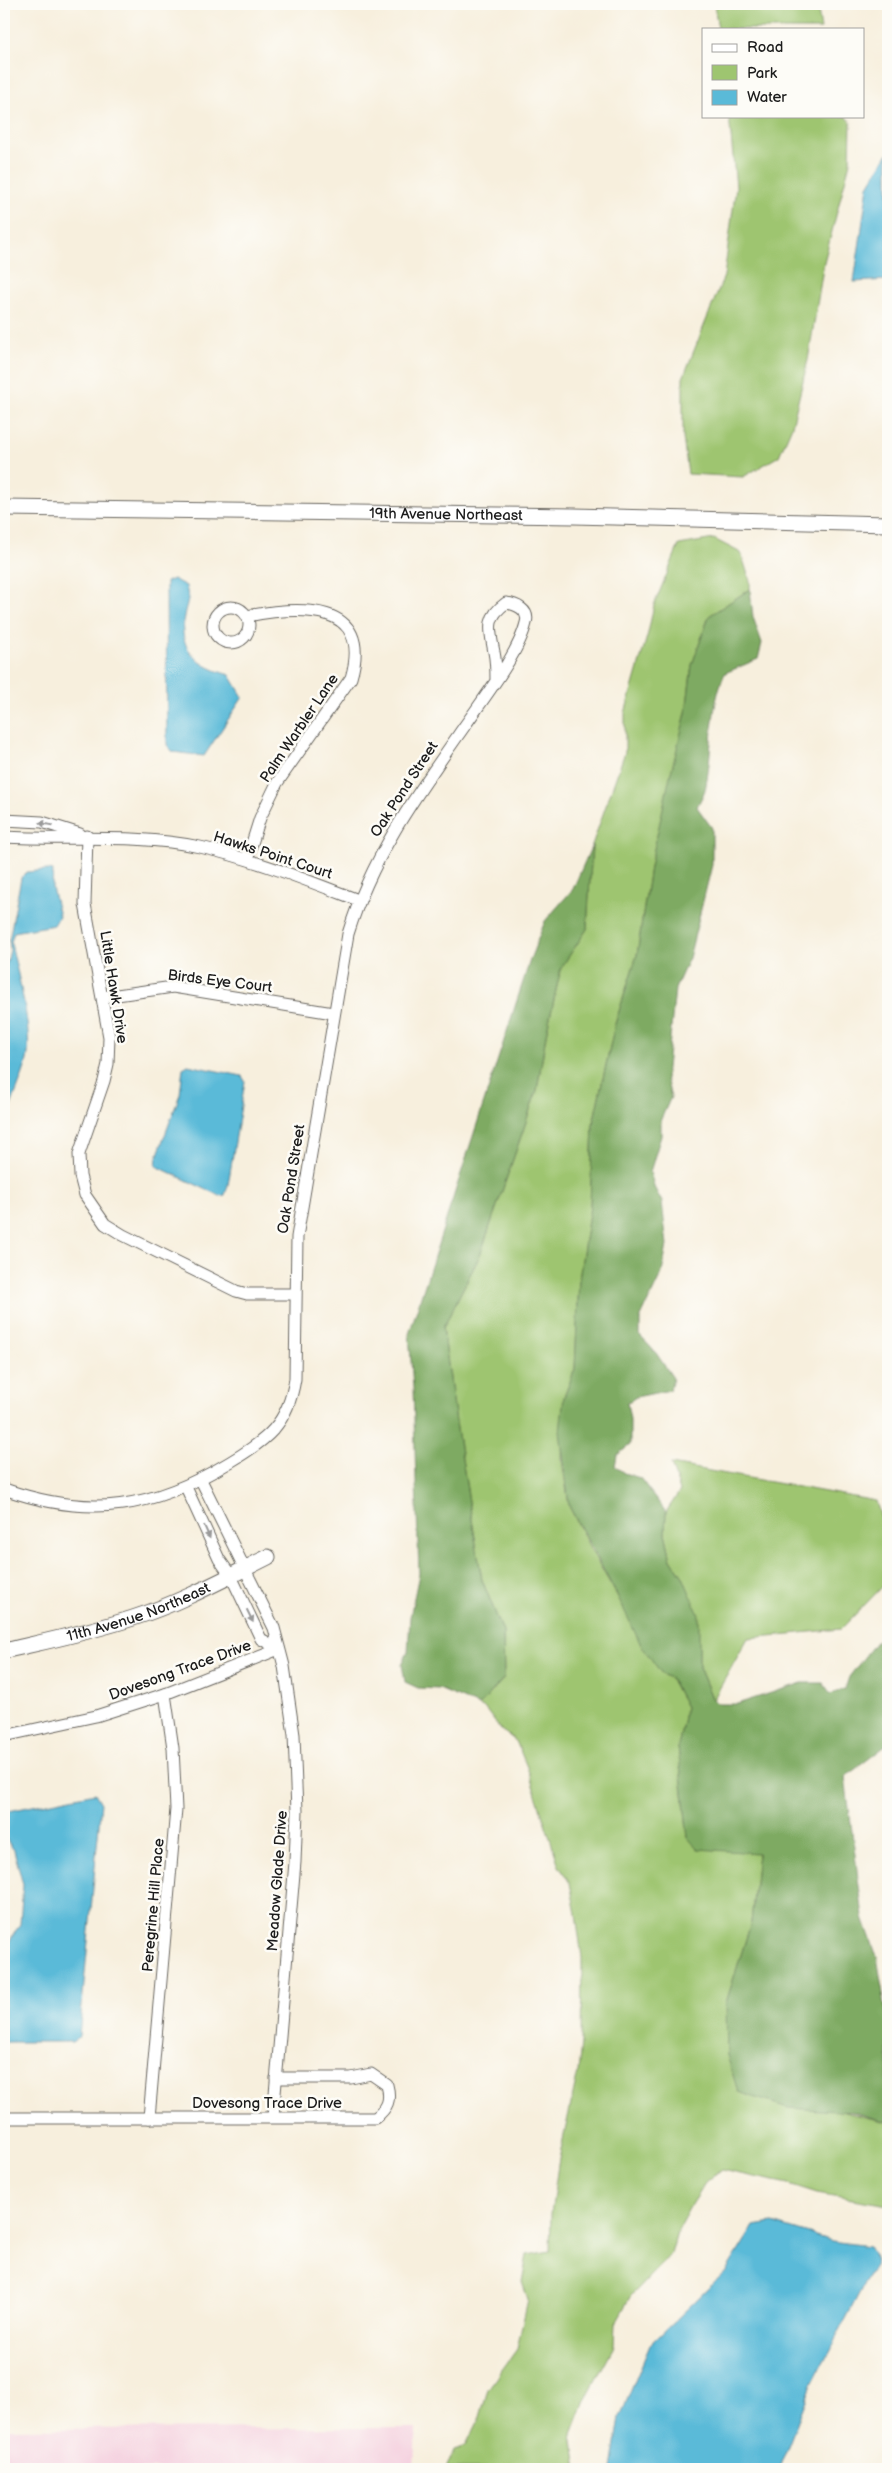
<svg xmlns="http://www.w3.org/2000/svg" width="892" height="2473" font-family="'Balsamiq Sans',sans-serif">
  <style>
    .built { fill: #f4cfde }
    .green { fill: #9ec570; stroke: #5d7046 }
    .forest { fill: #7eaa62; stroke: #4d633f }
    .water { fill: #5abad8; stroke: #3b6b7a }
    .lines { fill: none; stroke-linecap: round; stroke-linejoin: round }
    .minor-casing { stroke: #696660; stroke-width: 13 }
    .tertiary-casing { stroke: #696660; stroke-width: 17 }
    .minor { stroke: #fff; stroke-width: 11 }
    .tertiary { stroke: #fff; stroke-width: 15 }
    .oneway { fill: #999 }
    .labels { text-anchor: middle; stroke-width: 5; stroke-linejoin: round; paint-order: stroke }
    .street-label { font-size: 15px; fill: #1c1c1c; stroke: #fdfcf7 }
  </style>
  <rect width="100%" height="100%" fill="#fdfcf7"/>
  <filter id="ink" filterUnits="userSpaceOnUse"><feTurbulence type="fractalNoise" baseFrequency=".02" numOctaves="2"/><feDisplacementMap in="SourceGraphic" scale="10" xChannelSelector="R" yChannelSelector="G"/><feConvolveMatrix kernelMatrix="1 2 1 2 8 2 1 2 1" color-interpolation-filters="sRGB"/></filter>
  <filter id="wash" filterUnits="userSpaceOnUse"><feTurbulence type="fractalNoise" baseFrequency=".0096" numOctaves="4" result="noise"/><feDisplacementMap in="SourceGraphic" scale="20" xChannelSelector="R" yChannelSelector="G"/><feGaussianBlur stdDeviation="1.12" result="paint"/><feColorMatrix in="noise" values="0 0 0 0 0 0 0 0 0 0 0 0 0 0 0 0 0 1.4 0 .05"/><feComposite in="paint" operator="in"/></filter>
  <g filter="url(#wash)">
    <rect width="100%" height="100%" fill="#f7efdd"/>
    <path class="built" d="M416 2428 414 2469H4V2429Z"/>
    <g class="green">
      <path d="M714 4H817L821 29H718Z"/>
      <path d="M729 116H846L851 122 850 162 824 262 808 360 792 426 779 456 743 477 688 474 683 438V378L724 276 736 187Z"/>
      <path d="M714 539 741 553 750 581V589L709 616 692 665 686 713 650 867 637 955 615 1024 593 1124 590 1207 579 1280 575 1369 564 1397 562 1460 569 1506 591 1550 662 1674 671 1679 686 1707 678 1747 688 1838 758 1853 751 1923 726 2003 840 2111 888 2122V2205L817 2193 789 2184 721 2170 705 2183 692 2203 678 2229 671 2254 630 2297 615 2324 614 2346 585 2400 572 2434 577 2469H447L455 2449 466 2445 480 2417 488 2389 517 2349 528 2299 522 2282 527 2255 550 2251 551 2214 559 2158 578 2072 581 2043 582 1958 576 1914 570 1883 559 1866 527 1767 516 1741 501 1730 485 1709 479 1706 504 1678 503 1632 482 1580 457 1429 443 1328 480 1255 537 1090 546 1035 561 968 587 929 592 845 625 752V713L648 633 654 605 679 545Z"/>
      <path d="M671 1464 876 1501 888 1542V1581L841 1629 748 1638 713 1700 699 1667V1645L683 1577 671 1559 665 1533 666 1512 680 1491Z"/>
    </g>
    <g class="forest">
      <path d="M750 589 753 617 762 643 758 659 725 673C709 709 713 748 706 785 705 793 700 800 697 807L712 828V865L689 958 675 989 666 1078 671 1097 661 1119V1136L650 1172 655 1189 662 1202 667 1245 662 1273 640 1319V1336L656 1353 673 1378 670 1390 636 1397 627 1403 630 1419V1445L617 1455 615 1466 624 1473 640 1478 666 1512 665 1533 671 1559 683 1577 699 1615V1667L712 1698 718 1704H737L802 1683H823L830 1694 845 1689 849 1677 888 1626V1744L845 1777 863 1917 877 1957 888 2024V2122L853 2112 788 2108 738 2092 727 2055 726 2003 751 1923 758 1853 698 1849 688 1838 678 1747 686 1707 671 1679 662 1674 641 1645 617 1595 569 1506 560 1431 564 1397 575 1369 579 1280 590 1207 593 1124 615 1024 637 955 650 867 670 776 686 713 692 665 709 616Z"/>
      <path d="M592 845 587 929 561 968 546 1035 537 1090 480 1255 443 1328 457 1429 482 1580 503 1632 504 1678 479 1706 439 1689 418 1688 405 1682 402 1664 408 1652 410 1617 419 1574 413 1388 409 1334 531 957 545 921 573 889Z"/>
    </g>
    <g class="water">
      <path d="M888 153V280L854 282 868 186Z"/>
      <path d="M173 579 186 586C190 605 187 599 184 616 177 651 200 667 230 675L243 697 204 756 173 752 167 745 166 582Z"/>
      <path d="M48 870 53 871 52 888 59 916 54 925 14 932 11 942C17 974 35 1034 26 1064 19 1088 7 1110 4 1134V974L10 950 9 940 21 878 27 872Z"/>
      <path d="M188 1065 242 1076 245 1081 228 1185 225 1195 220 1196 156 1166 157 1157 180 1094 183 1068Z"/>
      <path d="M95 1793 101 1803 79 2037 72 2042H4V1950L20 1924 23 1885 14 1850 4 1837V1812Z"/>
      <path d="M773 2223 832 2241 869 2246 876 2261 813 2382 779 2469H612L620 2417 650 2345 726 2271 754 2226Z"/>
    </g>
  </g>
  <g filter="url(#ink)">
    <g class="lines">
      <defs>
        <g id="minor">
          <circle cx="231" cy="625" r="18"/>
          <path d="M247 616C298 606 374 601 351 678L277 783 260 818 247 859"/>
          <path d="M4 820 42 822 80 834"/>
          <path d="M87 836 85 904 109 1037 108 1064 104 1081 79 1154 80 1176 85 1195 105 1224 123 1235 236 1291 247 1294H295"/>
          <path d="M4 837C69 841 135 833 200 847 254 859 306 880 358 900"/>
          <path d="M103 997 173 987 333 1013"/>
          <path d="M201 1480 274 1628 284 1666 294 1735 297 1811 295 1862 273 2117"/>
          <path d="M186 1487 219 1559 231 1576 261 1639 279 1649"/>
          <path d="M4 1489C90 1519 153 1509 230 1462 267 1440 288 1424 295 1379L297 1237 348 934C372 855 419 791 466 724 484 698 519 653 526 623 530 610 516 604 506 603 485 618 490 630 494 652 496 661 496 671 496 680"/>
          <path d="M4 1736 96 1716 165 1694 279 1649"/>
          <path d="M4 2118H375C388 2108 391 2100 387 2085L371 2074 351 2078H276"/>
          <path d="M149 2118 176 1809 173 1748 165 1694"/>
        </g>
        <g id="tertiary">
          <path id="s1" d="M4 508 574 516 888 524"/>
          <path id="s2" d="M4 1651C47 1641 90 1632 133 1618 180 1603 224 1579 268 1557"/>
        </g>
      </defs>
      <use href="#minor" class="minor-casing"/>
      <use href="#tertiary" class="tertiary-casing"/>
      <use href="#minor" class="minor"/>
      <use href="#tertiary" class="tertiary"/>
    </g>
    <defs><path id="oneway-solid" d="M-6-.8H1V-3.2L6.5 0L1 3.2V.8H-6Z" transform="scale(1.25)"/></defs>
    <g class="oneway">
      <use href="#oneway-solid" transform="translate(46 824) rotate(-169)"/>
      <use href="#oneway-solid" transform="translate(207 1532) rotate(66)"/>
      <use href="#oneway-solid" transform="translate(250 1616) rotate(64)"/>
    </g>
  </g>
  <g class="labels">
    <g class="street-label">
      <text dy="5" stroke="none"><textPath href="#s1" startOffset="442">19th Avenue Northeast</textPath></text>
      <text transform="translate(299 728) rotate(-56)" y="5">Palm Warbler Lane</text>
      <text transform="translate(404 789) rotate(-57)" y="5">Oak Pond Street</text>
      <text transform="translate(273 855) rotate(18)" y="5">Hawks Point Court</text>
      <text transform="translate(220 981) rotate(7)" y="5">Birds Eye Court</text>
      <text transform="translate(114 987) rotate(81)" y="5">Little Hawk Drive</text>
      <text transform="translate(291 1179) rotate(-81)" y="5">Oak Pond Street</text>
      <text dy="5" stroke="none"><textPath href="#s2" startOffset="140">11th Avenue Northeast</textPath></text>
      <text transform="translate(180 1670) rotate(-20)" y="5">Dovesong Trace Drive</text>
      <text transform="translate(277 1881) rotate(-86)" y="5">Meadow Glade Drive</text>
      <text transform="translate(153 1905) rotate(-85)" y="5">Peregrine Hill Place</text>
      <text x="267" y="2108">Dovesong Trace Drive</text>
    </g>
  </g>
  <rect width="892" height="2473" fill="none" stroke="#fdfcf7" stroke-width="20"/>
  <rect x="702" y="28" width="162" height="90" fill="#fdfcf7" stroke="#a3a29f"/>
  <rect x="712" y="44" width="25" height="8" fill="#ffffff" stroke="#a3a29f"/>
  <text x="747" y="52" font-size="15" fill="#1c1c1c">Road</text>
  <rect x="712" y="65" width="25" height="15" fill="#9ec570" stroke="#a3a29f"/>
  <text x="747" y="78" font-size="15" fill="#1c1c1c">Park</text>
  <rect x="712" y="90" width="25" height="15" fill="#5abad8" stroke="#a3a29f"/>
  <text x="747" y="102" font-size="15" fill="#1c1c1c">Water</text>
</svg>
